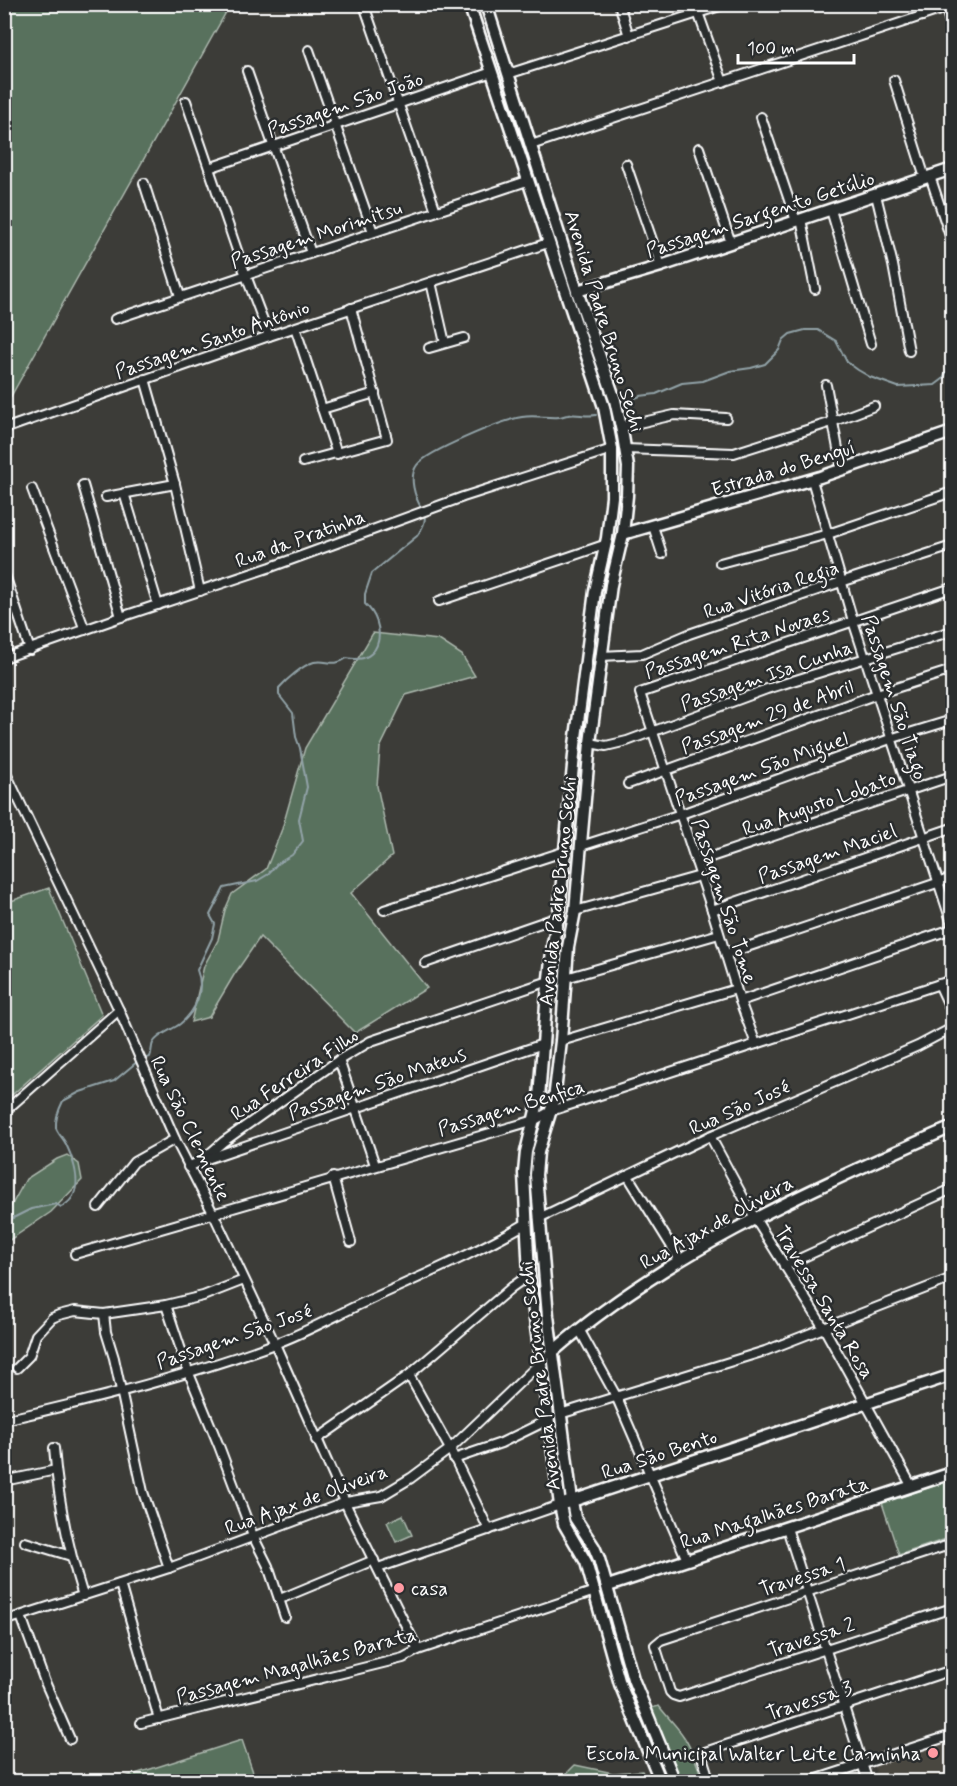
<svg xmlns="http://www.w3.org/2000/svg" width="957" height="1786" font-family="Mynerve,sans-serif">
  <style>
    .built { fill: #49463f }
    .green { fill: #59715d; stroke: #acb8ae; stroke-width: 1.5 }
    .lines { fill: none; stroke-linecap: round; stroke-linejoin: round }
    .stream { stroke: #92a3a8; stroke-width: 2 }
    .street-casing { stroke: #fff; stroke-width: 12 }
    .secondary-casing { stroke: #fff; stroke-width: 15 }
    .street { stroke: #2a2d2e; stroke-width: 8 }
    .secondary { stroke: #2a2d2e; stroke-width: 10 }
    .poi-dot { fill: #ff9aa2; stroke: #2a2d2e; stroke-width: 2 }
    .labels { text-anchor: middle; stroke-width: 5; stroke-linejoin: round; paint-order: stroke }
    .street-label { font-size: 20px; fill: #fff; stroke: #2a2d2e }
    .poi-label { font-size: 20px; fill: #fff; stroke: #2a2d2e; text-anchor: start }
  </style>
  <rect width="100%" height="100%" fill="#3c3c38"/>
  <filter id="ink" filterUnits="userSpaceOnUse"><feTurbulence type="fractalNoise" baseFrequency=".0167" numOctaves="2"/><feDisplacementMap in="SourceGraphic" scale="12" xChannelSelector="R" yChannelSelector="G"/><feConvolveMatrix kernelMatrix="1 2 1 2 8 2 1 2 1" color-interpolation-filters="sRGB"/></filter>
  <g filter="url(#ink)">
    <path class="built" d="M952 1741V1781H879L874 1765Z"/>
    <g class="green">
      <path d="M5 4 230 5 5 407 4 5Z"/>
      <path d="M373 633 439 640 462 655 475 676 406 695 380 748 377 786 392 856 351 893 427 988 355 1033 260 937 234 975 209 1017 191 1022 204 966 218 940 225 910 232 894 266 869 282 829 305 748Z"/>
      <path d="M49 888 102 1015 5 1101V903Z"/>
      <path d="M67 1155 79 1164 82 1180 51 1212 5 1243V1209L10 1208 26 1179 57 1159Z"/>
      <path d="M952 1480V1537L899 1555 882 1503Z"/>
      <path d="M403 1515 412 1535 396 1542 387 1522Z"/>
      <path d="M659 1706C667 1717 677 1726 684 1737 693 1751 698 1766 703 1781H678L643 1710Z"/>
      <path d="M242 1740 256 1781H113Z"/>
      <path d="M575 1765 613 1773 642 1771 647 1781H559Z"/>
    </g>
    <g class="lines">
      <g class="stream">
        <path d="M621 404 640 396 656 394 682 383 703 381 730 371 751 368 765 364 779 350 783 340 790 334 805 330H818L836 341 847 362 858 370 870 377 898 387 935 385 943 379 952 361"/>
        <path d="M422 509C415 498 408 477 417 465 428 451 503 420 522 417 535 415 547 418 559 417 562 417 565 415 568 415 577 413 585 417 596 415"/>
        <path d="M143 1059 150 1057C152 1052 151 1047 153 1043 158 1034 172 1030 180 1024 196 1011 205 990 197 970L212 938 215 924 210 915 224 888 257 881 267 875 277 864 292 855 303 841 299 819 307 787 300 748 296 737 293 713 279 695V688C287 679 303 665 314 662 327 659 333 668 347 658 384 666 387 623 365 604V594L372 573 417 536C421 530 427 522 424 514"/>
        <path d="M4 1218 9 1220 31 1209 56 1204 61 1207C86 1195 75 1163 66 1144 63 1138 58 1134 56 1128 55 1119 59 1109 63 1101L80 1092 114 1081 138 1061"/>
      </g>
      <defs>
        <g id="street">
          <path d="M619 4 629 36"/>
          <path d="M695 4 723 82"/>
          <path d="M918 4 922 16"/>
          <path d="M364 5 436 211"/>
          <path d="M946 8 952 29"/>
          <path d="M309 50 373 232"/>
          <path d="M247 71 311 253"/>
          <path d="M508 74 726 4"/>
          <path d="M894 80 925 178"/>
          <path d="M186 101 242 265 269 336"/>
          <path d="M761 117 796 221"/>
          <path d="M531 145 952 6"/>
          <path d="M699 148 731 243"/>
          <path d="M626 164 661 266"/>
          <path d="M209 168 492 72"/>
          <path d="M930 176 952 242"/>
          <path d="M144 183 180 296"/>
          <path d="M876 195 893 265 909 351"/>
          <path d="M831 210 871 344"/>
          <path d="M801 219 815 289"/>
          <path d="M431 282 445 343"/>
          <path d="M115 319 527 181"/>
          <path d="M295 327 337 454"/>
          <path d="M429 348 464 338"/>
          <path d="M145 379 175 484 200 591"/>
          <path d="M826 385 842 470"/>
          <path d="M322 409 375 393"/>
          <path d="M621 427 674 415 726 418"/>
          <path d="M4 429 269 336 548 243"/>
          <path d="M625 449 734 453 832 422 874 406"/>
          <path d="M303 462 387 439 351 308"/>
          <path d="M812 480 853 621 952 924"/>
          <path d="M83 485 121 617"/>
          <path d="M32 489 85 630"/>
          <path d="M124 493 158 605"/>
          <path d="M106 497 175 484"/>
          <path d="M653 526 662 554"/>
          <path d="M720 563 828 534 952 492"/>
          <path d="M4 572 30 650"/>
          <path d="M439 601 604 545"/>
          <path d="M601 656 642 654 689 634 841 582 952 546"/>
          <path d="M4 658 121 617 271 567 463 497 612 449"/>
          <path d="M590 743 606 746 627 741 767 689 952 631"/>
          <path d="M4 769 119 1010 175 1139 213 1213 275 1344 349 1511 418 1650"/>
          <path d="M628 784 877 694 952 670"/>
          <path d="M581 846 681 814 893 738 952 720"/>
          <path d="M696 862 952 776"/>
          <path d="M384 910 566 851"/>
          <path d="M712 910 952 828"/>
          <path d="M575 911 700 876"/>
          <path d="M726 954 952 878"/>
          <path d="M425 963 558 917"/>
          <path d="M566 978 719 934"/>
          <path d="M939 984 952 1012"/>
          <path d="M740 1001 952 929"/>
          <path d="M561 1041 736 989"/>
          <path d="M756 1044 740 1001 712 910 640 693 952 588"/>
          <path d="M339 1060 375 1165"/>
          <path d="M4 1112 119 1010"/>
          <path d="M710 1136 754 1217 824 1328 911 1485"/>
          <path d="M201 1161 223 1142 339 1060 371 1041 549 981"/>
          <path d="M188 1167 201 1161 543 1044"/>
          <path d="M628 1176 680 1260"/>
          <path d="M333 1177 351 1242"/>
          <path d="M98 1207 134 1162 175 1139"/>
          <path d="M539 1218 710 1136 918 1046 952 1028"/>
          <path d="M75 1254 535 1120 551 1111 952 980"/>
          <path d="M784 1266 952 1189"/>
          <path d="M166 1305 188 1371 219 1446 253 1536 268 1566 285 1617"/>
          <path d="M104 1314 106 1332 114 1358 143 1492 169 1568"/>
          <path d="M579 1329 616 1396 687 1560"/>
          <path d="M17 1368 29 1356 36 1335 52 1318 59 1315 75 1311 104 1314 166 1305 203 1296 244 1280"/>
          <path d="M409 1375 450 1449 489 1530"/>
          <path d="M560 1414 765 1351 952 1278"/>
          <path d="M4 1420C94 1400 190 1375 277 1343 309 1331 336 1315 367 1301 421 1276 476 1253 527 1223"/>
          <path d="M316 1440 409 1375 512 1287 529 1275"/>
          <path d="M54 1448C58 1498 68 1548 83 1596"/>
          <path d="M454 1459 501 1443 548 1420"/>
          <path d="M4 1481 56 1470"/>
          <path d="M787 1528 868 1782"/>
          <path d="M25 1542 71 1556"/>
          <path d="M952 1544 661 1640 655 1645 670 1692 673 1695 679 1697 952 1608"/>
          <path d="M378 1568 560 1505"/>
          <path d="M120 1584 159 1719"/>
          <path d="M280 1599 374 1560"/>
          <path d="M21 1616 45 1682 70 1739"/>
          <path d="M4 1621 169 1568 346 1502 381 1496 411 1478 450 1449 540 1363"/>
          <path d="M141 1723 403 1658 418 1650 595 1591"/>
          <path d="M710 1782 703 1760 705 1752 952 1670"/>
          <path d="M808 1782 952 1735"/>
        </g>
        <g id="secondary">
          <path d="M469 4 604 407 612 449V497L607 538 595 591 575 745 559 913 553 943 546 1004 539 1098 526 1152 524 1173 529 1275 560 1505 564 1524 586 1562 620 1684 661 1782"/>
          <path d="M486 4 578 294 615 400 623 436 628 467 627 496 623 534 611 585 590 743 575 911 568 947 561 1041 554 1100 538 1152 536 1175 548 1316 572 1501 575 1518 594 1547 599 1559 633 1679 675 1782"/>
          <path d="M577 291 661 266 952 169"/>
          <path d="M623 534 820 477 952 432"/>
          <path d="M550 1354C668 1251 810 1190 952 1127"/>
          <path d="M566 1503 952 1375"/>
          <path d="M608 1586 952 1473"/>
        </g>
      </defs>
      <use href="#street" class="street-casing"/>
      <use href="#secondary" class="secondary-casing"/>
      <use href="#street" class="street"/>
      <use href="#secondary" class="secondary"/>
    </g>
  </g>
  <g class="poi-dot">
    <circle cx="399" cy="1588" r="6"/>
    <circle cx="933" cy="1753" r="6"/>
  </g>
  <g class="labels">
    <g class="street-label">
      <text transform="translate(345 104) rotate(-19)" y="7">Passagem São João</text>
      <text transform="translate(760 214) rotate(-18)" y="7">Passagem Sargento Getúlio</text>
      <text transform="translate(316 234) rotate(-18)" y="7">Passagem Morimitsu</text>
      <text transform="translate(605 321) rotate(73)" y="7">Avenida Padre Bruno Sechi</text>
      <text transform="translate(212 339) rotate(-19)" y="7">Passagem Santo Antônio</text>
      <text transform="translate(783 468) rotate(-17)" y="7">Estrada do Benguí</text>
      <text transform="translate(300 538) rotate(-20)" y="7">Rua da Pratinha</text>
      <text transform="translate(771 589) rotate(-19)" y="7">Rua Vitória Regia</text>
      <text transform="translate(737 642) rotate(-18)" y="7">Passagem Rita Novaes</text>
      <text transform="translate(766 675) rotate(-19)" y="7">Passagem Isa Cunha</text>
      <text transform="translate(895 697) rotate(72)" y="7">Passagem São Tiago</text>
      <text transform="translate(767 716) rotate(-20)" y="7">Passagem 29 de Abril</text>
      <text transform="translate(761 768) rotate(-20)" y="7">Passagem São Miguel</text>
      <text transform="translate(819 803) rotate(-19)" y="7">Rua Augusto Lobato</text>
      <text transform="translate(827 853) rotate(-19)" y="7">Passagem Maciel</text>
      <text transform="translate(557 891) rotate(-84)" y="7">Avenida Padre Bruno Sechi</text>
      <text transform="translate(725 901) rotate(72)" y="7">Passagem São Tome</text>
      <text transform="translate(294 1074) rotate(-34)" y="7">Rua Ferreira Filho</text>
      <text transform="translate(377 1083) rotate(-19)" y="7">Passagem São Mateus</text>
      <text transform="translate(511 1107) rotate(-17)" y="7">Passagem Benfica</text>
      <text transform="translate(739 1107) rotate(-24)" y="7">Rua São José</text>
      <text transform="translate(191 1128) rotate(64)" y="7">Rua São Clemente</text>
      <text transform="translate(716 1222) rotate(-29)" y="7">Rua Ajax de Oliveira</text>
      <text transform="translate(825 1302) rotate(59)" y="7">Travessa Santa Rosa</text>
      <text transform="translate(234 1336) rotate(-19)" y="7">Passagem São José</text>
      <text transform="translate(539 1376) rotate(-97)" y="7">Avenida Padre Bruno Sechi</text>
      <text transform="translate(659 1454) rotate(-18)" y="7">Rua São Bento</text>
      <text transform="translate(306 1499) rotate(-20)" y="7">Rua Ajax de Oliveira</text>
      <text transform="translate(774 1512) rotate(-18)" y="7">Rua Magalhães Barata</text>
      <text transform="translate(802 1576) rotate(-18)" y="7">Travessa 1</text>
      <text transform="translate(811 1637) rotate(-18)" y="7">Travessa 2</text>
      <text transform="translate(296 1665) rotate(-15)" y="7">Passagem Magalhães Barata</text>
      <text transform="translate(809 1700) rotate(-18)" y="7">Travessa 3</text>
    </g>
    <g class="poi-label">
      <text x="411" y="1595">casa</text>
      <text x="921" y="1760" text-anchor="end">Escola Municipal Walter Leite Caminha</text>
    </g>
  </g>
  <rect width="957" height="1786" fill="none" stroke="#2a2d2e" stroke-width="24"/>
  <rect x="12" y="12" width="933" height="1762" fill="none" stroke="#fff" stroke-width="2" filter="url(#ink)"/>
  <path d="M738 54v9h116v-9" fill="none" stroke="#ffffff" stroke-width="3"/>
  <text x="747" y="54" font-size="18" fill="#ffffff" stroke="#2a2d2e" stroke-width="4.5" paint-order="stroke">100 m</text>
</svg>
